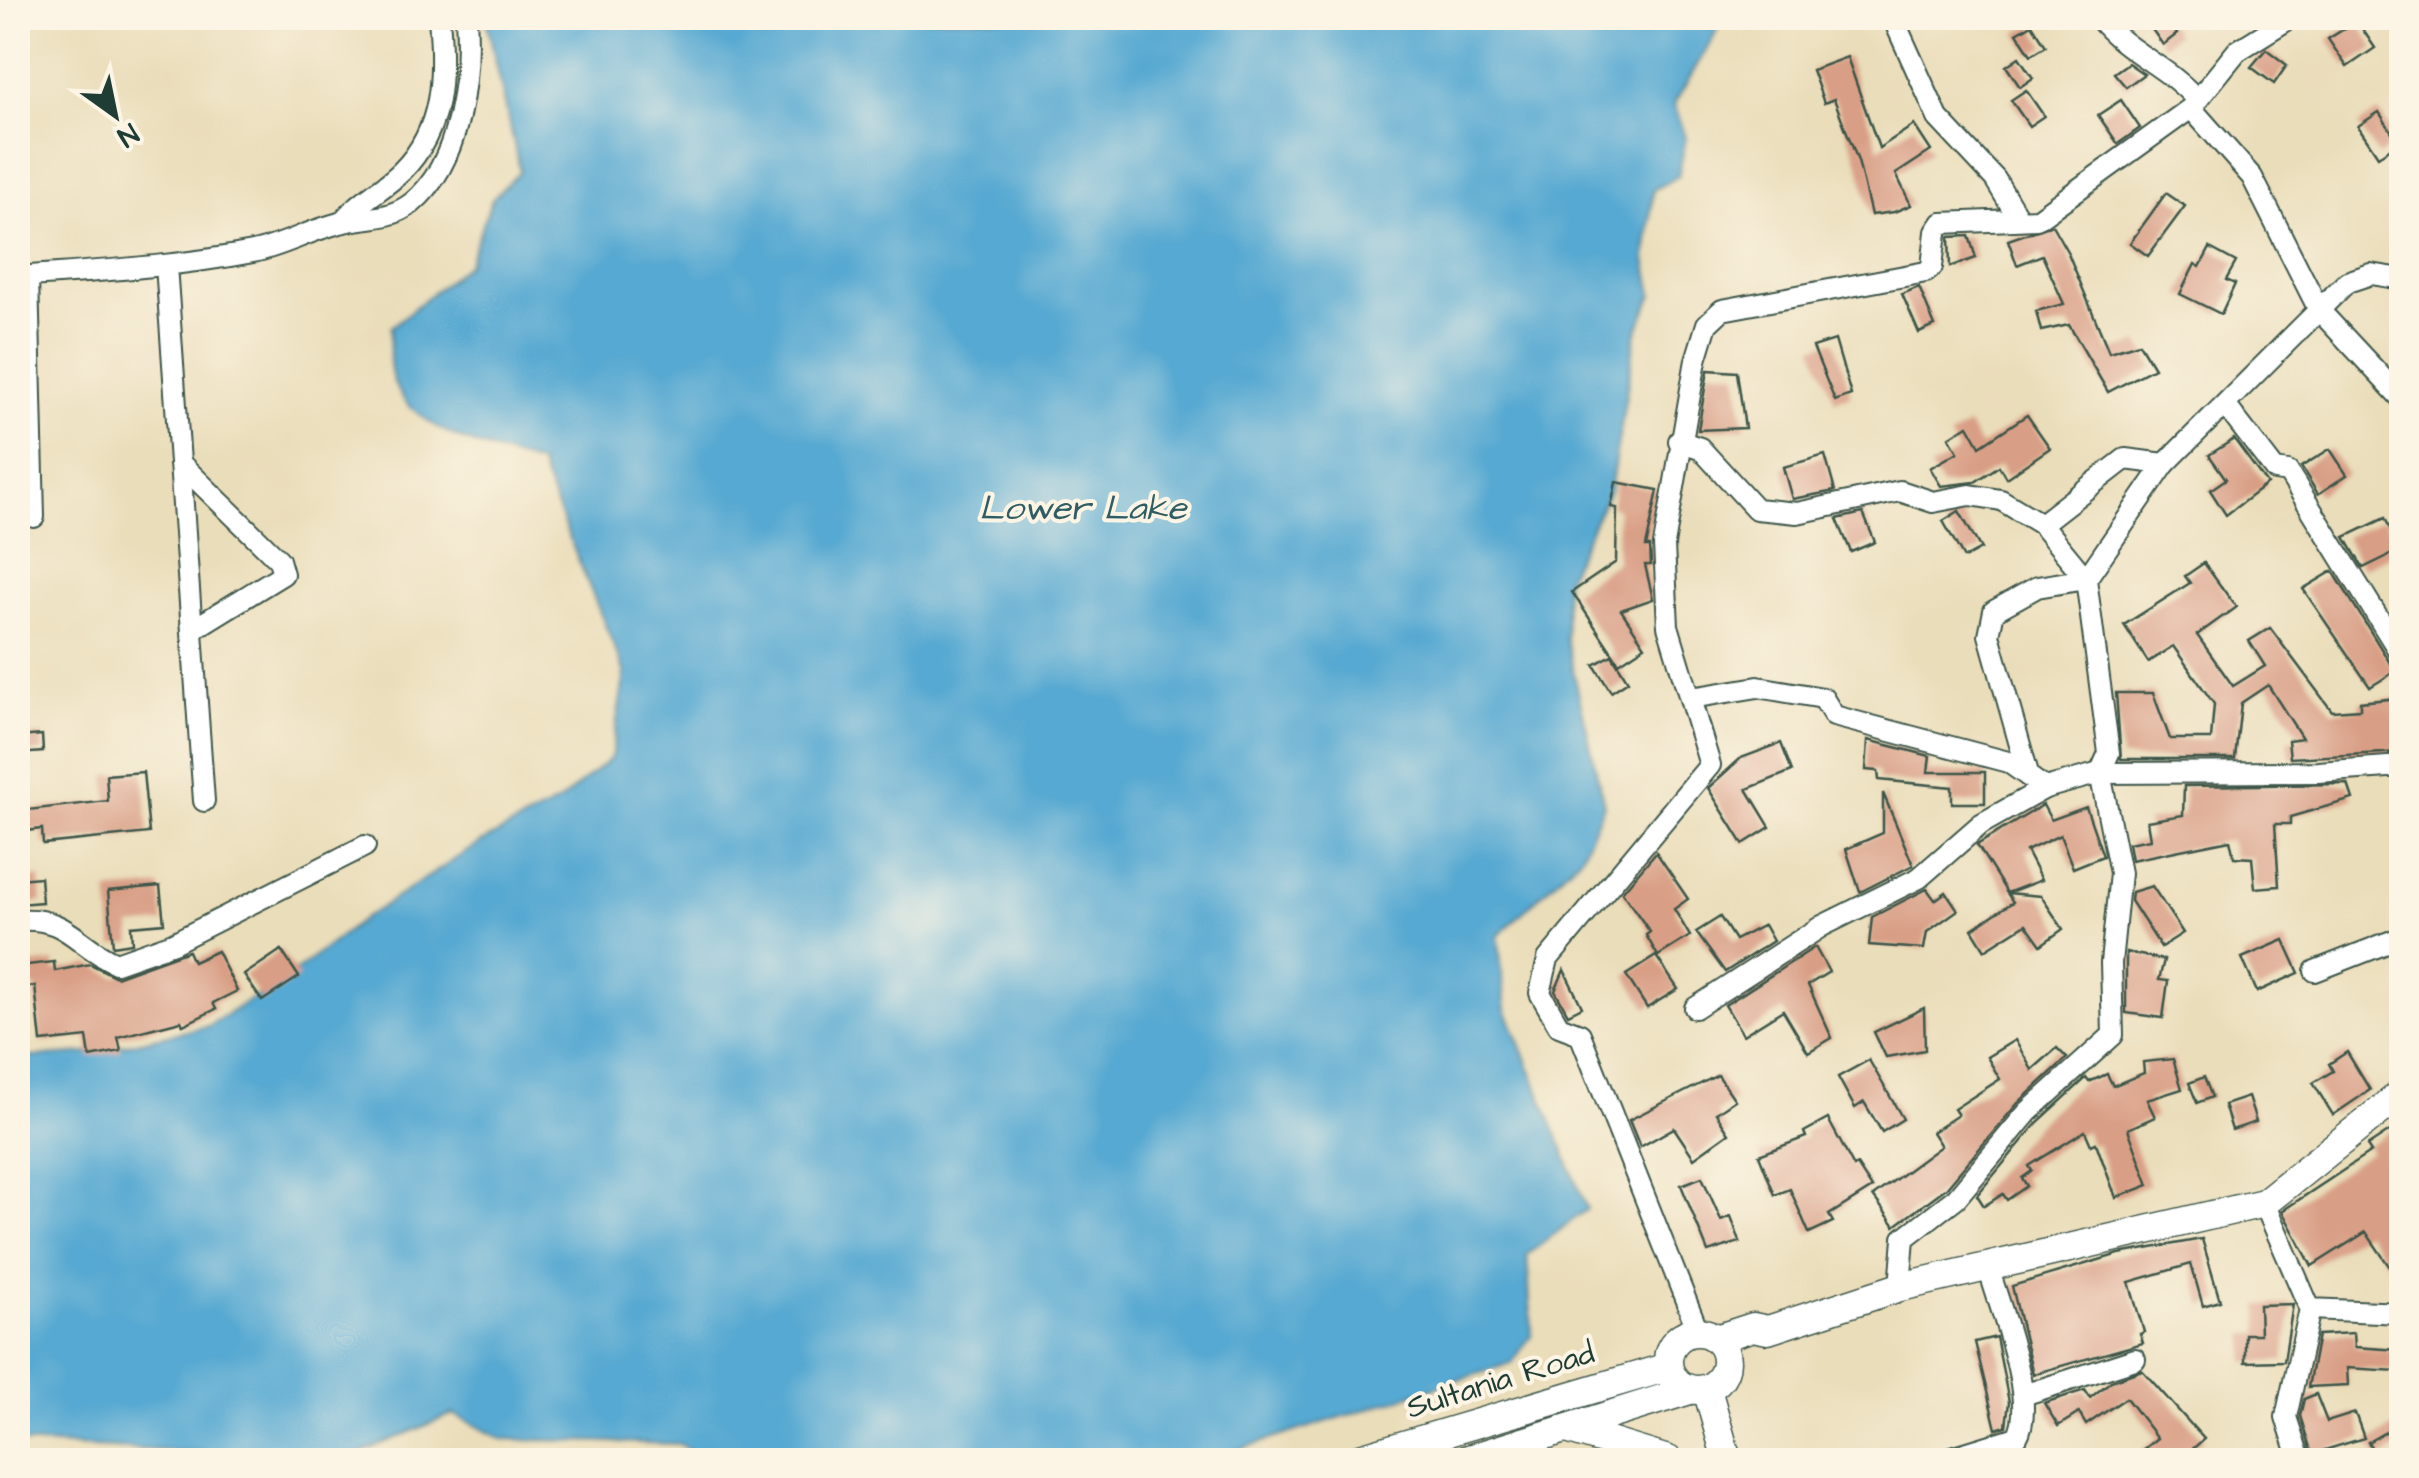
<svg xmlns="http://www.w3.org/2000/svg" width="2419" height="1478" font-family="'Architects Daughter',sans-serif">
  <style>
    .water { fill: #57a9d2; stroke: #3b7383; stroke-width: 2.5 }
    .building { fill: #d99f86 }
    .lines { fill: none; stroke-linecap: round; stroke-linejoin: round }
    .minor-casing { stroke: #3d5548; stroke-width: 24 }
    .major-casing { stroke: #3d5548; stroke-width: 31 }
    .minor { stroke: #fff; stroke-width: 20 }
    .major { stroke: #fff; stroke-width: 28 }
    .labels { text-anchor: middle; stroke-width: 8; stroke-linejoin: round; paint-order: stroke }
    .street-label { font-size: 32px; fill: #1f3d34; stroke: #fcf5e5 }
    .water-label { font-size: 35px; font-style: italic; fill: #305d63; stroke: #fcf5e5 }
  </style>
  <rect width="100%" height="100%" fill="#fcf5e5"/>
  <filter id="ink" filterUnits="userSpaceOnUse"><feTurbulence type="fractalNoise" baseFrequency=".01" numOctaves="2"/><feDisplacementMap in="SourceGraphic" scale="20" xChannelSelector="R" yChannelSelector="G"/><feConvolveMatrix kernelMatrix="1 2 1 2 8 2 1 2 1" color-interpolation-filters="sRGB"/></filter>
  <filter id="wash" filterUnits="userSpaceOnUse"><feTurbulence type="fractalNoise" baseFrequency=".0048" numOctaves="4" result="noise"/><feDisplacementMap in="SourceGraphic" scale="40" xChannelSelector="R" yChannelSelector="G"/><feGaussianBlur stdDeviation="2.25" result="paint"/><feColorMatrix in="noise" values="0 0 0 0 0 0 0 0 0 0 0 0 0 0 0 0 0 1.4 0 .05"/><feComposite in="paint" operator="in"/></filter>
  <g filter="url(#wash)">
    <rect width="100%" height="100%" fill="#eaddba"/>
    <path class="water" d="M486 18H1725L1674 104 1686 138 1678 176 1653 190 1646 259 1653 294 1636 335 1610 489 1565 581 1566 639 1604 805 1581 856 1498 936 1506 1009 1587 1209 1527 1255 1532 1334 1512 1363 1206 1460H701L680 1444 502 1439 453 1414 344 1460 18 1443V1058L88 1053 208 1026 288 977 363 919 477 845 560 801 611 758 625 673 539 464C494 451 422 434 397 389 387 372 390 346 391 327L468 264 492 199 520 171Z"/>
    <g id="blocks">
      <g class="building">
        <path d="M2144 18H2166L2177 34 2163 45Z"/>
        <path d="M2357 21 2375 48 2347 67 2328 39Z"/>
        <path d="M2032 24 2046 46 2031 55 2017 33Z"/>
        <path d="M2266 49 2287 65 2274 84 2251 67Z"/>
        <path d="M1847 57 1879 148 1914 125 1931 151 1896 174 1911 205 1894 212 1871 215 1858 161 1834 99 1824 103 1812 70Z"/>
        <path d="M2019 57 2033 78 2020 87 2006 66Z"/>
        <path d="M2128 63 2144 74 2126 87 2114 73Z"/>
        <path d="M2026 90 2044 116 2029 126 2011 100Z"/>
        <path d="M2121 100 2140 128 2118 144 2098 115Z"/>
        <path d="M2379 112 2399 143 2378 156 2358 126Z"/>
        <path d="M2166 193 2185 206 2148 256 2130 243Z"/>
        <path d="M2052 225 2068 253 2109 352 2139 343 2154 368 2108 392 2069 325 2041 331 2036 311 2064 304 2042 255 2017 265 2008 240Z"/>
        <path d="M1969 236 1976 258 1950 267 1949 237Z"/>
        <path d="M2210 248 2236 262 2226 280 2235 284 2221 314 2180 294 2195 264 2200 267Z"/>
        <path d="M1919 287 1935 326 1919 333 1902 294Z"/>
        <path d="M1835 340 1851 395 1835 401 1813 347Z"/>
        <path d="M1708 370 1737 372 1745 428 1698 430Z"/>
        <path d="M2027 415 2050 448 2006 478 1999 466 1975 482 1941 486 1930 468 1958 452 1949 437 1968 425 1980 446Z"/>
        <path d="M2234 439 2267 484 2226 515 2210 490 2226 479 2209 455Z"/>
        <path d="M2330 449 2347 475 2318 494 2301 467Z"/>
        <path d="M1825 455 1835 491 1792 499 1783 467Z"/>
        <path d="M1616 482 1658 490 1646 547H1650L1651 565H1645L1653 599 1621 610 1645 646 1619 663 1572 592 1616 562 1617 508 1611 507Z"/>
        <path d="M1959 511 1981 549 1964 558 1943 521Z"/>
        <path d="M1863 513 1875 542 1851 552 1837 519Z"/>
        <path d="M2385 518 2400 550 2363 568 2345 537Z"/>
        <path d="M2204 563 2236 607 2197 635 2233 686 2265 666 2249 641 2270 628 2332 711 2360 709V702L2398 698 2402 752 2290 758 2288 740 2302 738 2268 685 2241 703 2235 759H2121L2116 693H2153L2170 739H2211L2214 704 2173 646 2148 662 2124 625 2190 583 2185 576Z"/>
        <path d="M2333 571 2390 663 2399 669 2370 687 2303 589Z"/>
        <path d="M1612 655 1628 681 1611 692 1594 665Z"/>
        <path d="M42 735 43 752 18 754V737Z"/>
        <path d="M1868 740 1930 756 1928 772H1985V803H1952V787L1879 780 1878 771 1866 770Z"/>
        <path d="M1781 743 1792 771 1747 789 1770 827 1743 844 1708 788 1741 758Z"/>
        <path d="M143 772 149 833 43 844 42 829 18 832V811L108 801 106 775Z"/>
        <path d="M2348 784 2353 799 2290 817V824H2275L2279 886 2255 888 2252 858 2234 857 2230 840 2131 860 2128 843 2150 839 2147 821 2183 815 2184 786Z"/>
        <path d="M1883 793 1913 865 1860 892 1846 849 1883 833Z"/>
        <path d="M2043 805 2051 820 2086 807 2103 856 2073 868 2060 835 2026 851 2041 880 2007 893 1977 845Z"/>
        <path d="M1656 852 1688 899 1674 909 1690 936 1658 956 1646 935 1650 932 1622 892Z"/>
        <path d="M40 877 42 902 18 904V879Z"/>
        <path d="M160 886 164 923 131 926 132 943 113 946 108 891Z"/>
        <path d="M2152 886 2183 933 2161 947 2131 901 2132 892Z"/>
        <path d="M1927 889 1935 900 1946 892 1958 910 1927 932 1924 949 1869 945 1872 917Z"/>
        <path d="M2007 893 2041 896 2063 929 2041 945 2026 924 1985 950 1972 929 2013 902Z"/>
        <path d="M1720 917 1735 940 1764 925 1773 941 1725 972 1696 932Z"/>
        <path d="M2284 940 2299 973 2257 992 2242 958Z"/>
        <path d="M1815 947 1829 972 1808 985 1832 1038 1808 1052 1783 1010 1743 1035 1725 1005Z"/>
        <path d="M281 950 299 977 262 1001 244 975Z"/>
        <path d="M188 951 193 962 217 951 237 991 213 1003 216 1009 183 1025 181 1021 118 1037 121 1051 90 1057 87 1037 41 1042 35 986 18 988V966L54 962 55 971 90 964 116 977Z"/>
        <path d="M2126 952 2164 960 2159 980 2168 981 2163 1018 2126 1013Z"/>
        <path d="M1656 956 1678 989 1647 1008 1626 975Z"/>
        <path d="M1564 970 1582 1007 1568 1014 1555 991Z"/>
        <path d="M1924 1008 1925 1050 1886 1057 1874 1032Z"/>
        <path d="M2015 1040 2032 1070 2057 1048 2067 1058 2018 1103 1946 1188 1895 1226 1873 1196 1941 1146 1932 1132 1958 1115 1954 1109 2000 1079 1987 1057Z"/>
        <path d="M2347 1052 2370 1090 2333 1115 2313 1083 2333 1071 2329 1064Z"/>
        <path d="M2173 1059 2182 1089 2147 1100 2155 1117 2128 1129 2149 1185 2116 1198 2096 1143 2091 1145 2085 1131 2029 1166 2032 1171 2022 1178 2027 1186 2007 1200 2003 1194 1984 1206 1977 1195 2038 1122 2086 1078 2089 1082 2107 1074 2113 1086 2144 1073 2143 1062Z"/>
        <path d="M1869 1060 1903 1119 1882 1132 1864 1102 1855 1108 1838 1077Z"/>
        <path d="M1718 1075 1735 1100 1716 1113 1729 1133 1694 1158 1674 1128 1640 1147 1629 1120Z"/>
        <path d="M2204 1077 2212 1097 2197 1103 2189 1083Z"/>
        <path d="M2248 1097 2256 1122 2232 1130 2224 1105Z"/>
        <path d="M1828 1119 1854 1167 1857 1165 1872 1188 1829 1215 1833 1222 1809 1233 1790 1189 1775 1195 1759 1155 1806 1137 1804 1132Z"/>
        <path d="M2402 1123V1285L2366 1232 2312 1266 2282 1211 2371 1152 2367 1146Z"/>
        <path d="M1702 1177 1721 1220 1731 1216 1740 1242 1708 1252 1681 1185Z"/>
        <path d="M2202 1239 2220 1301 2203 1306 2191 1264 2129 1282 2144 1332 2140 1334 2143 1343 2033 1374 2012 1286 2119 1254Z"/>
        <path d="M2293 1304 2284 1361 2245 1362V1334H2260L2259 1305Z"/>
        <path d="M2354 1333 2355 1347 2399 1350 2398 1371 2347 1368 2348 1385 2308 1387 2318 1335Z"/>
        <path d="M1996 1337 2009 1402 2006 1426 1996 1429 1975 1342Z"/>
        <path d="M2142 1370 2204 1439 2180 1460H2130L2157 1438 2126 1398 2086 1425 2079 1413 2058 1426 2044 1403 2085 1390 2090 1398 2111 1381Z"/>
        <path d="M2316 1394 2327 1422 2355 1413 2364 1438 2312 1454 2300 1416 2304 1399Z"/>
        <path d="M2396 1426 2402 1445 2378 1459 2368 1442Z"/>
      </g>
    </g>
  </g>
  <g filter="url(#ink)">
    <use href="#blocks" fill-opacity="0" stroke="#3d5548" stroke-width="2.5"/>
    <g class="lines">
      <defs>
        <g id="minor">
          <path d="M1893 18 1938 118 1995 179 2019 219"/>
          <path d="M2099 18C2127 53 2168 66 2197 100"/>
          <path d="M2191 108 2252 177 2319 310 2402 399"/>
          <path d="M343 221C360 200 383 190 402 171 444 129 444 73 439 18"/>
          <path d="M166 265 204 801"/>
          <path d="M28 276 34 517"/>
          <path d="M18 277C96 271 175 267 253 252 283 246 310 230 340 223 365 216 389 221 412 203 461 163 470 75 466 18"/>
          <path d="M2226 406 2275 470 2288 472 2402 656"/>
          <path d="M1679 441 1700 448 1756 509 1797 513 1900 491 1933 502 1970 495 2001 500 2041 524 2086 579 2037 587 1994 611 1989 635 2029 777"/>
          <path d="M180 463 279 560 283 574 192 630"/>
          <path d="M2041 524 2125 459 2165 464"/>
          <path d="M1691 698 1758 687 1823 698 1834 716 2008 762 2045 788 2100 773 2318 772 2402 766"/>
          <path d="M18 920C68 916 75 945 116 963L173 943 365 846"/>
          <path d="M2315 971 2402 937"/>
          <path d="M1695 1008 1822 926 1919 878 1981 824 2045 788"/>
          <path d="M2264 1203 2310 1309 2402 1313"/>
          <path d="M1900 1287 1904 1238 1956 1198 2028 1112 2113 1035 2111 963 2120 873 2100 773 2109 753 2086 579 2165 464 2347 282 2371 274 2402 279"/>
          <path d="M1698 1331 1580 1034 1559 1026 1540 993 1548 959 1710 765 1668 626 1664 545 1696 360 1707 324 1722 310 1926 272 1932 267 1936 232 1942 223 2037 219 2191 108 2237 51 2290 18"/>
          <path d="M2023 1395 2135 1359"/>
          <path d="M1942 1460 2017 1437C2038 1401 1999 1307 1988 1266"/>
          <path d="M2300 1460 2286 1417 2310 1309"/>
        </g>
        <g id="major">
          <circle cx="1697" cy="1361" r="29"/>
          <path d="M1716 1339 1753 1327 1768 1330 1900 1287 2264 1203 2402 1093"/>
          <path d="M1707 1389 1727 1460"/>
          <path d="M1570 1430 1668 1460"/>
          <path d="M1353 1460 1668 1367"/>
          <path d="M1465 1460 1690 1390"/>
        </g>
      </defs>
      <use href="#minor" class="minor-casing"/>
      <use href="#major" class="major-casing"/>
      <use href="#minor" class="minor"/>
      <use href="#major" class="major"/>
    </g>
  </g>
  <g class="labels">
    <g class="street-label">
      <text transform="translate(1500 1379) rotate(-17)" y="11">Sultania Road</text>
    </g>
    <g class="water-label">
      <text x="1083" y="519">Lower Lake</text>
    </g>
  </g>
  <rect width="2419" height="1478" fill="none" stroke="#fcf5e5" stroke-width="60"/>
  <g transform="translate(115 115) rotate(147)" stroke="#fcf5e5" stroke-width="8" paint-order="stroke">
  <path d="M0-8L18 38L0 25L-18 38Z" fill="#1f3d34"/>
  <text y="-15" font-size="28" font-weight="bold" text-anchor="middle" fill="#1f3d34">N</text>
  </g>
</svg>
